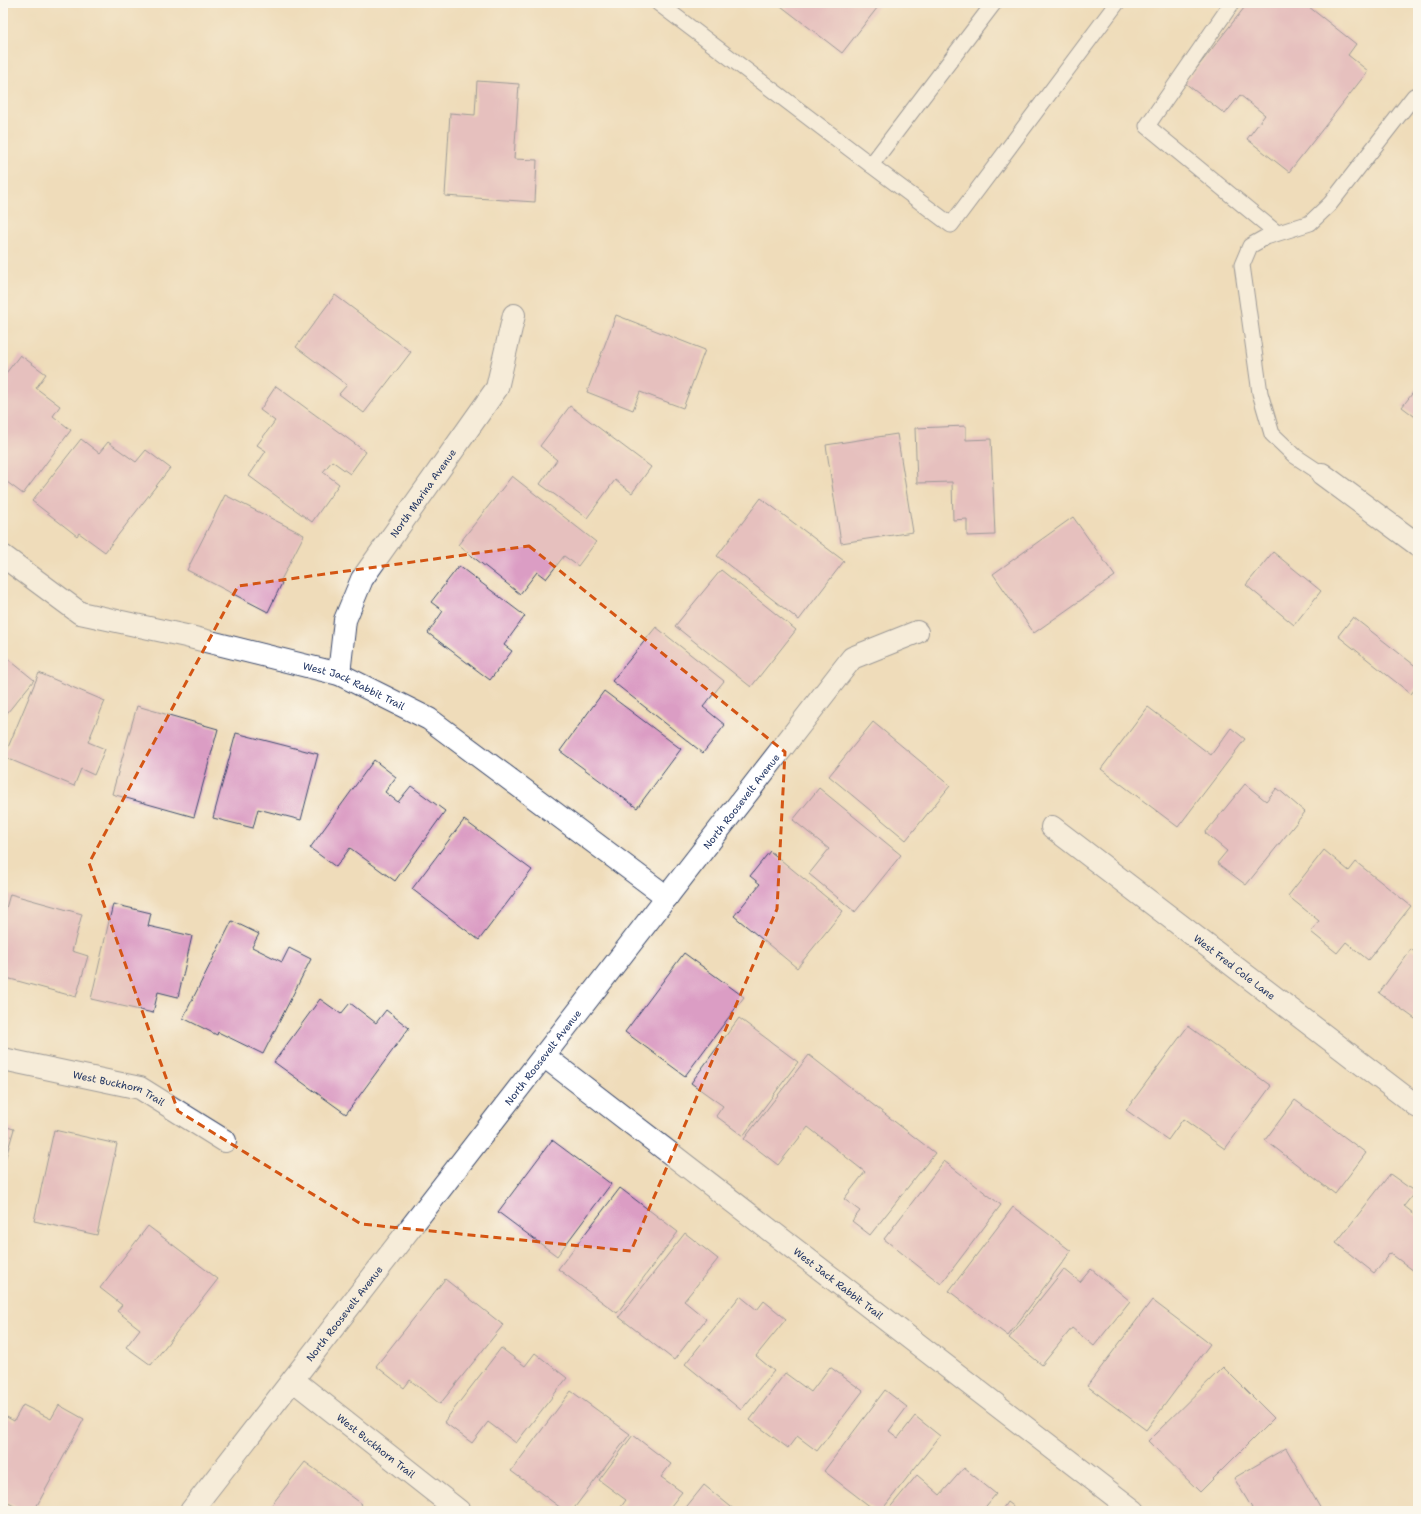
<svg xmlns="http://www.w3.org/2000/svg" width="1421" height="1514" font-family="'Shantell Sans',sans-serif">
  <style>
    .building { fill: #db9dc4 }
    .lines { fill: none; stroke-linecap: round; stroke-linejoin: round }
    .service-casing { stroke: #3b496c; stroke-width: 17 }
    .minor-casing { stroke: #3b496c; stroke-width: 24 }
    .service { stroke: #fff; stroke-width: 15 }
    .minor { stroke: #fff; stroke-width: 22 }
    .marked { fill: none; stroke: #d45514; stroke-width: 3; stroke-dasharray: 8 5; stroke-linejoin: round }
    .labels { text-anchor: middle; stroke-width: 3; stroke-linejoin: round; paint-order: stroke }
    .street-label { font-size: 10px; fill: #1b2f5e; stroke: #fbf7ec }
  </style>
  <rect width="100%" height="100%" fill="#fbf7ec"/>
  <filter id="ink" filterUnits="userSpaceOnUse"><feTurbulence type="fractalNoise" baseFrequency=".025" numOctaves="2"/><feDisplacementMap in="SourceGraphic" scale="8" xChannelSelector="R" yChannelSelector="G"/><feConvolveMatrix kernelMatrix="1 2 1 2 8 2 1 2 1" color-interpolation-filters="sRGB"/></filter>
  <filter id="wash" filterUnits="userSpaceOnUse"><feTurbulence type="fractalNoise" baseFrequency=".012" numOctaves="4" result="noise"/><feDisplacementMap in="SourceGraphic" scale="16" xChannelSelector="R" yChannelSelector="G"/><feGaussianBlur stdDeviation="0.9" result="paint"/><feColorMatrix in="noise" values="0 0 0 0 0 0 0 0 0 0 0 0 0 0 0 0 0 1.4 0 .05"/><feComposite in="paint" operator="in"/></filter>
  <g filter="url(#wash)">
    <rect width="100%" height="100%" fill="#efdcba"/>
    <g id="blocks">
      <g class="building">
        <path d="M777 3H881L842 53Z"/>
        <path d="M1248 3H1304L1356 44 1348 55 1368 71 1289 172 1247 139 1265 115 1240 95 1225 114 1185 83Z"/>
        <path d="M477 81 519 84 514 159 537 160 535 202 445 196 450 113 475 115Z"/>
        <path d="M335 295 411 352 364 413 339 394 347 385 296 347Z"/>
        <path d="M616 315 705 350 683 408 640 392 633 410 587 392Z"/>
        <path d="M20 355 46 374 36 388 60 406 53 416 71 430 23 494 3 479V377Z"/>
        <path d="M276 386 366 452 350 474 332 461 323 472 339 484 312 522 249 476 266 451 257 445 275 421 260 410Z"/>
        <path d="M1418 386V419L1402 407Z"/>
        <path d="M570 406 651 467 632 493 615 480 587 518 540 484 557 460 540 446Z"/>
        <path d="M966 426V440L991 439 995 535 967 536V519L953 520 952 482 917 483 915 428Z"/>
        <path d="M897 434 913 532 841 543 826 445Z"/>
        <path d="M81 439 99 453 108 442 136 462 146 450 170 468 105 552 79 533 77 536 32 501Z"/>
        <path d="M512 476 596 542 578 566 564 556 546 579 537 572 520 594 458 545Z"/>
        <path d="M225 495 304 535 280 582 282 583 268 612 187 570Z"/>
        <path d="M761 498 844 561 799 620 717 556Z"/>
        <path d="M1073 517 1115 576 1034 633 993 574Z"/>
        <path d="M1273 552 1321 591 1294 625 1246 585Z"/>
        <path d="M459 566 525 616 504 645 512 651 490 680 428 633 443 611 431 602Z"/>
        <path d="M721 570 796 630 751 687 675 626Z"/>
        <path d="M1353 617 1418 668V685L1411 694 1338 636Z"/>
        <path d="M656 627 724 681 703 707 725 725 703 753 612 681Z"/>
        <path d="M7 658 34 680 3 718V660L5 661Z"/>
        <path d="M39 673 105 701 88 742 105 749 94 775 81 769 74 786 4 757Z"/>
        <path d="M604 691 681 749 637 808 560 751Z"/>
        <path d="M137 706 218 729 194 817 112 794Z"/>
        <path d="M1148 707 1211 755 1231 728 1245 739 1178 827 1101 769Z"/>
        <path d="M873 722 950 786 906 840 829 776Z"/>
        <path d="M236 733 318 754 301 820 258 809 253 828 213 818Z"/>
        <path d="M374 760 396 777 385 792 398 802 411 786 445 811 395 881 350 848 336 867 310 848Z"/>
        <path d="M1245 784 1266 801 1277 788 1305 812 1246 885 1217 863 1227 851 1205 833Z"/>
        <path d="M819 788 901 855 855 912 809 874 829 849 793 820Z"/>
        <path d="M464 820 532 870 479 940 412 889Z"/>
        <path d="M1324 850 1349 871 1356 862 1411 906 1368 960 1346 942 1337 953 1311 932 1319 921 1288 896Z"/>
        <path d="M770 851 843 911 797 968 734 916 760 884 750 876Z"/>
        <path d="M10 894 82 914 72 951 88 956 76 997 3 977V919Z"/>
        <path d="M113 904 151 913 148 926 192 936 178 997 158 992 153 1013 91 999Z"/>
        <path d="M232 921 259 934 252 947 282 962 289 948 311 959 263 1054 218 1032 217 1035 183 1018Z"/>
        <path d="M1411 949 1418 955V1021L1379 993Z"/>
        <path d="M684 953 744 997 685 1076 625 1032Z"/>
        <path d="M320 999 341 1014 350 1003 376 1023 386 1010 409 1028 346 1114 274 1062Z"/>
        <path d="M739 1018 798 1062 743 1136 716 1116 723 1106 691 1083Z"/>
        <path d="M1188 1026 1271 1086 1225 1149 1183 1119 1168 1140 1126 1110Z"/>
        <path d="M809 1055 935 1153 870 1235 852 1221 860 1211 844 1199 865 1172 808 1127 778 1165 744 1139Z"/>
        <path d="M1295 1100 1366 1153 1335 1194 1265 1140Z"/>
        <path d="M3 1126 14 1129 3 1167Z"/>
        <path d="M54 1130 117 1144 97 1235 34 1221Z"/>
        <path d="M552 1140 611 1184 557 1256 498 1212Z"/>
        <path d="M944 1161 1001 1205 941 1284 884 1239Z"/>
        <path d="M1390 1174 1415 1192 1404 1206 1418 1217V1274L1390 1253 1374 1273 1336 1243Z"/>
        <path d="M620 1188 678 1232 617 1313 558 1269Z"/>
        <path d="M1013 1207 1071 1251 1008 1336 949 1291Z"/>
        <path d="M148 1226 218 1279 151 1365 126 1347 140 1329 117 1311 122 1305 100 1288Z"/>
        <path d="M685 1233 718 1259 684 1301 706 1319 674 1360 619 1317Z"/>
        <path d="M1064 1269 1080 1282 1091 1269 1130 1301 1094 1346 1072 1328 1042 1365 1009 1338Z"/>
        <path d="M445 1279 503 1325 440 1404 410 1380 404 1388 376 1366Z"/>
        <path d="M740 1296 757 1310 764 1301 786 1319 756 1356 774 1371 741 1410 685 1364Z"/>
        <path d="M1152 1300 1210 1344 1146 1430 1087 1386Z"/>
        <path d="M501 1348 525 1366 535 1353 567 1378 516 1443 488 1422 472 1443 444 1422Z"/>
        <path d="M830 1367 863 1391 817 1451 797 1436 788 1448 750 1420 785 1373 811 1392Z"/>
        <path d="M1223 1367 1274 1418 1200 1492 1148 1441Z"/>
        <path d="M885 1390 907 1407 889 1431 898 1438 915 1416 940 1436 881 1511H876L824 1471Z"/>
        <path d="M571 1391 630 1434 572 1511H565L511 1471Z"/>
        <path d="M23 1405 51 1419 59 1405 84 1419 34 1511H23L3 1500V1415L14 1421Z"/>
        <path d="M633 1435 671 1464 661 1477 682 1492 667 1511H618L626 1500 599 1480Z"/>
        <path d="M1286 1448 1322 1511H1247L1252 1508 1234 1478Z"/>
        <path d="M305 1462 362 1504 357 1511H267Z"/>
        <path d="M964 1468 996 1494 982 1511H887L917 1475 940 1495Z"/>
        <path d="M704 1485 736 1511H683Z"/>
        <path d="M1007 1502 1019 1511H1001Z"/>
      </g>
    </g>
  </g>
  <g filter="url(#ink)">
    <use href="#blocks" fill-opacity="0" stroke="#3b496c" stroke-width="1"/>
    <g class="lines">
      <defs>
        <g id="service">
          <path d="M658 3 871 165 994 3"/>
          <path d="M1232 3 1147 126 1277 233"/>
          <path d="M871 165 951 225 1117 3"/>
          <path d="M1322 474 1295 456 1272 434 1260 393 1242 265 1250 246 1266 237 1310 223 1330 204 1414 96"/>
        </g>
        <g id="minor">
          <path d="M1322 474 1418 545"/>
          <path id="s1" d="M3 556 80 613 186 636 339 674 429 719 667 897"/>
          <path id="s2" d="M339 674 345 620 362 579 497 388 514 315"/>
          <path id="s3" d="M1052 827 1418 1107"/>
          <path id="s4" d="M544 1056 1134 1511"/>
          <path id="s5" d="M3 1059 140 1088 225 1141"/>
          <path id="s6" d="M293 1380 459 1511"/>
          <path id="s7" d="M191 1511 852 658 917 632"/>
        </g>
      </defs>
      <use href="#service" class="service-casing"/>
      <use href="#minor" class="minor-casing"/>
      <use href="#service" class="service"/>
      <use href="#minor" class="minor"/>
    </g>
  </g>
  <path d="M0 0H1421V1514H0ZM529 546 785 752 777 909 631 1251 361 1224 178 1111 89 863 238 586Z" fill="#efdcba" fill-opacity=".55" fill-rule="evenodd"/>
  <path class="marked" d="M529 546 785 752 777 909 631 1251 361 1224 178 1111 89 863 238 586Z"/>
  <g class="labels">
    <g class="street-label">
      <text dy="4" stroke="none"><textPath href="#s2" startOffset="204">North Marina Avenue</textPath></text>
      <text dy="4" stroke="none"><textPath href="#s1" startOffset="380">West Jack Rabbit Trail</textPath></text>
      <text dy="4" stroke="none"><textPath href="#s7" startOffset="898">North Roosevelt Avenue</textPath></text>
      <text dy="4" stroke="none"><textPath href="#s3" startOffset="230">West Fred Cole Lane</textPath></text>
      <text dy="4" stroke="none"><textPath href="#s7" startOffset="574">North Roosevelt Avenue</textPath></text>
      <text dy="4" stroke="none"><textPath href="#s5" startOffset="120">West Buckhorn Trail</textPath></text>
      <text dy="4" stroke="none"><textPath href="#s4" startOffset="372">West Jack Rabbit Trail</textPath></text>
      <text dy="4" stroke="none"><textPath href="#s7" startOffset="250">North Roosevelt Avenue</textPath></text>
      <text dy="4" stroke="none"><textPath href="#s6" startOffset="106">West Buckhorn Trail</textPath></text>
    </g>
  </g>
  <rect width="1421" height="1514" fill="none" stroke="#fbf7ec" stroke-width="16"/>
</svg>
